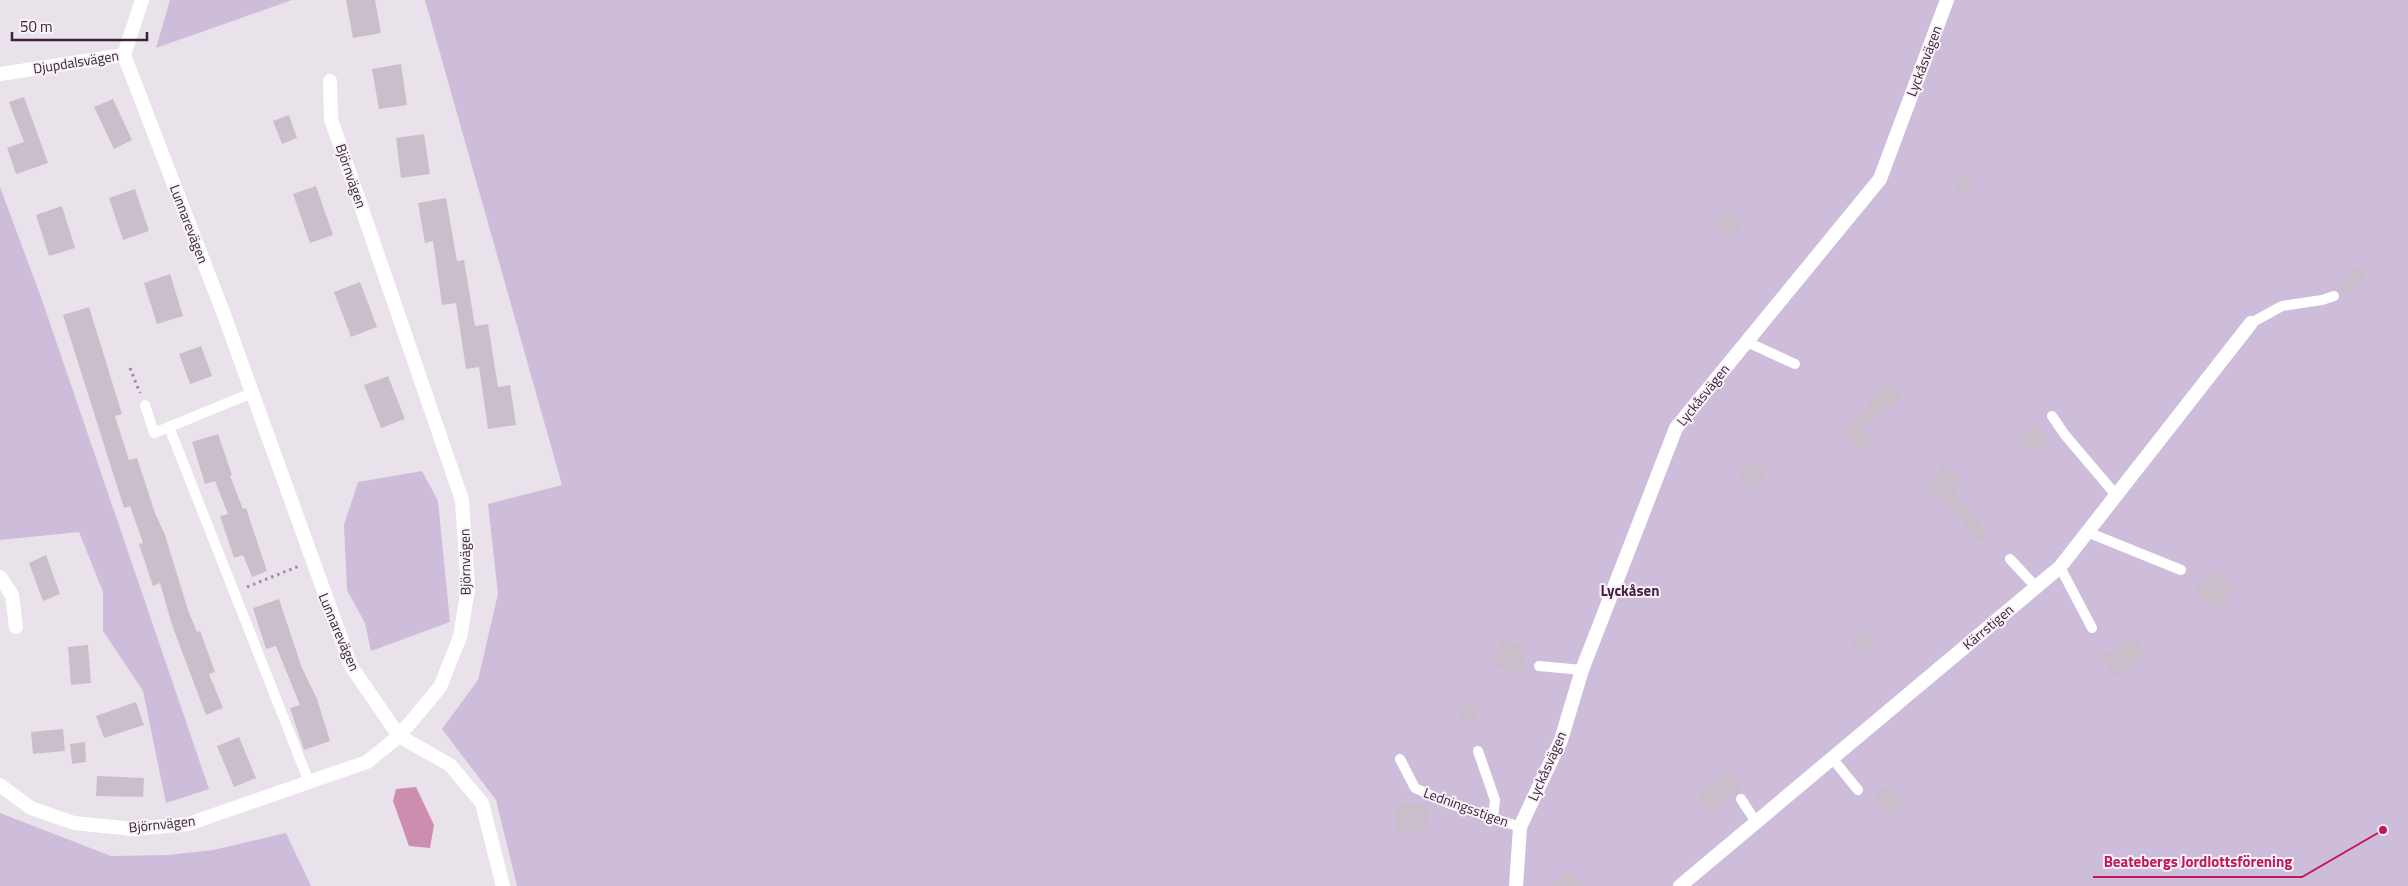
<svg xmlns="http://www.w3.org/2000/svg" width="2408" height="886" font-family="'Titillium Web',sans-serif">
  <style>
    .green { fill: #cebcdb }
    .water { fill: #cc8dae }
    .building { fill: #cabecb }
    .lines { fill: none; stroke-linecap: round; stroke-linejoin: round }
    .path { stroke: #ac84ac; stroke-width: 3; stroke-dasharray: 2.5 4; stroke-linecap: butt }
    .service { stroke: #fff; stroke-width: 10 }
    .minor { stroke: #fff; stroke-width: 14 }
    .labels { text-anchor: middle; stroke-width: 4; stroke-linejoin: round; paint-order: stroke }
    .street-label { font-size: 14px; fill: #3a2339; stroke: #f7f2f8 }
    .neighbourhood-label { font-size: 15px; font-weight: bold; fill: #4b2048; stroke: #f7f2f8 }
    .leader { fill: none; stroke: #c2185b; stroke-width: 2 }
    .callout-dot { fill: #c2185b; stroke: #f7f2f8; stroke-width: 2 }
    .callout-label { font-size: 15px; text-anchor: middle; font-weight: bold; fill: #c2185b; stroke: #f7f2f8; stroke-width: 4; stroke-linejoin: round; paint-order: stroke }
  </style>
  <rect width="100%" height="100%" fill="#eae2eb"/>
  <g class="green">
    <path d="M170 0H292L156 48Z"/>
    <path d="M425 0H2408V886H517L496 800 442 729 478 680 498 594 488 504 562 485Z"/>
    <path d="M0 187 41 297 209 789 166 803 143 691 103 631V592L79 532 0 540Z"/>
    <path d="M422 471 438 501 450 622 371 651 365 623 347 590 344 525 358 482Z"/>
    <path d="M0 813 111 856 168 855 213 850 286 833 311 886H0Z"/>
  </g>
  <path class="water" d="M416 787 434 825 430 848 409 846 393 801 396 789Z"/>
  <g class="building">
    <path d="M346 0H375L381 33 353 38Z"/>
    <path d="M401 64 407 105 379 109 372 69Z"/>
    <path d="M24 97 48 163 16 174 7 148 24 142 9 102Z"/>
    <path d="M113 99 132 140 114 149 94 107Z"/>
    <path d="M289 115 297 138 282 144 273 121Z"/>
    <path d="M424 134 430 174 401 178 396 138Z"/>
    <path d="M1965 174 1975 185 1962 196 1953 186Z"/>
    <path d="M316 186 333 235 310 243 293 194Z"/>
    <path d="M135 189 149 231 123 240 109 198Z"/>
    <path d="M446 198 457 261 464 260 475 326 488 324 498 387 510 385 516 425 488 429 479 367 466 369 456 303 442 305 433 241 425 243 418 203Z"/>
    <path d="M62 206 75 248 49 256 36 215Z"/>
    <path d="M1723 210 1743 220 1734 236 1715 226Z"/>
    <path d="M2354 266 2366 274 2351 295 2339 287Z"/>
    <path d="M170 274 183 316 157 324 144 283Z"/>
    <path d="M360 282 377 327 351 337 334 292Z"/>
    <path d="M89 307 122 414 115 416 129 460 137 458 155 513 165 535 188 610 197 632 200 631 215 672 209 674 223 708 206 715 172 625 160 583 153 586 139 544 143 543 130 506 124 508 63 315Z"/>
    <path d="M201 346 212 376 190 384 179 354Z"/>
    <path d="M388 376 405 419 381 428 364 385Z"/>
    <path d="M1890 382 1902 399 1862 427 1874 439 1862 450 1844 432 1871 405 1867 399Z"/>
    <path d="M2037 424 2050 440 2031 454 2018 438Z"/>
    <path d="M218 434 232 475 230 476 243 509 246 508 267 571 252 577 243 555 234 558 220 516 228 514 215 481 205 484 192 442Z"/>
    <path d="M1751 459 1768 469 1754 492 1737 481Z"/>
    <path d="M1944 464 1964 481 1955 491 1988 534 1978 542 1946 501 1944 504 1924 487Z"/>
    <path d="M46 555 60 594 43 601 29 563Z"/>
    <path d="M2212 569 2235 588 2217 610 2194 591Z"/>
    <path d="M279 599 302 668 317 699 330 741 304 750 290 708 300 705 276 646 266 649 253 608Z"/>
    <path d="M1864 628 1877 637 1864 655 1851 646Z"/>
    <path d="M2134 636 2146 656 2114 677 2101 656Z"/>
    <path d="M1501 640 1527 647 1521 673 1494 666Z"/>
    <path d="M88 645 91 683 71 685 68 647Z"/>
    <path d="M136 702 144 725 104 738 96 716Z"/>
    <path d="M1463 704 1478 707 1475 723 1460 720Z"/>
    <path d="M63 729 65 751 33 754 31 732Z"/>
    <path d="M239 737 256 778 234 787 217 746Z"/>
    <path d="M85 742 86 762 72 764 70 744Z"/>
    <path d="M1728 771 1742 789 1711 813 1697 795Z"/>
    <path d="M97 776 144 778 143 797 96 796Z"/>
    <path d="M1890 784 1904 806 1889 816 1874 794Z"/>
    <path d="M1427 804V830L1396 831 1395 805Z"/>
    <path d="M1569 869 1583 886H1549Z"/>
  </g>
  <g class="lines">
    <g class="path">
      <path d="M130 368 140 393"/>
      <path d="M247 587 299 566"/>
    </g>
    <g class="service">
      <path d="M2251 323 2282 306 2322 300 2334 296"/>
      <path d="M1747 342 1795 364"/>
      <path d="M252 393 169 427 309 782"/>
      <path d="M145 405 154 433 169 427"/>
      <path d="M2052 416 2065 435 2116 495"/>
      <path d="M2087 532 2181 570"/>
      <path d="M2010 559 2036 587"/>
      <path d="M2060 567 2092 628"/>
      <path d="M1539 666 1582 670"/>
      <path d="M1478 751 1495 800 1493 818"/>
      <path d="M1832 758 1858 790"/>
      <path d="M1400 759 1415 788 1450 804 1520 827"/>
      <path d="M1741 799 1756 822"/>
    </g>
    <g class="minor">
      <path d="M124 55 223 312 351 666 399 736 450 765 482 803 503 886"/>
      <path d="M124 55 142 0"/>
      <path d="M0 74 124 55"/>
      <path d="M0 577 12 595 16 627"/>
      <path d="M0 785 31 808 74 823 133 829 188 824 367 762 399 736 440 687 460 637 468 589 462 500 331 119 330 81"/>
      <path d="M1516 886 1520 827 1561 740 1582 670 1676 428 1880 179 1947 0"/>
      <path d="M1680 886 2060 567 2251 323"/>
    </g>
  </g>
  <g class="labels">
    <g class="street-label">
      <text transform="translate(1924 61) rotate(-69)" y="5">Lyckåsvägen</text>
      <text transform="translate(76 62) rotate(-9)" y="5">Djupdalsvägen</text>
      <text transform="translate(351 176) rotate(71)" y="5">Björnvägen</text>
      <text transform="translate(189 224) rotate(69)" y="5">Lunnarevägen</text>
      <text transform="translate(1703 395) rotate(-51)" y="5">Lyckåsvägen</text>
      <text transform="translate(465 562) rotate(-91)" y="5">Björnvägen</text>
      <text transform="translate(1988 627) rotate(-40)" y="5">Kärrstigen</text>
      <text transform="translate(339 632) rotate(67)" y="5">Lunnarevägen</text>
      <text transform="translate(1547 766) rotate(-66)" y="5">Lyckåsvägen</text>
      <text transform="translate(1466 807) rotate(20)" y="5">Ledningsstigen</text>
      <text transform="translate(162 824) rotate(-6)" y="5">Björnvägen</text>
    </g>
    <g class="neighbourhood-label">
      <text x="1630" y="596">Lyckåsen</text>
    </g>
  </g>
  <path class="leader" d="M2383 830L2302 877H2093"/>
  <circle class="callout-dot" cx="2383" cy="830" r="5"/>
  <g class="callout-label">
    <text x="2198" y="867">Beatebergs Jordlottsförening</text>
  </g>
  <path d="M12 32v8h135v-8" fill="none" stroke="#3a2339" stroke-width="2.5"/>
  <text x="20" y="32" font-size="15" fill="#3a2339" stroke="#f7f2f8" stroke-width="4" paint-order="stroke">50 m</text>
</svg>
